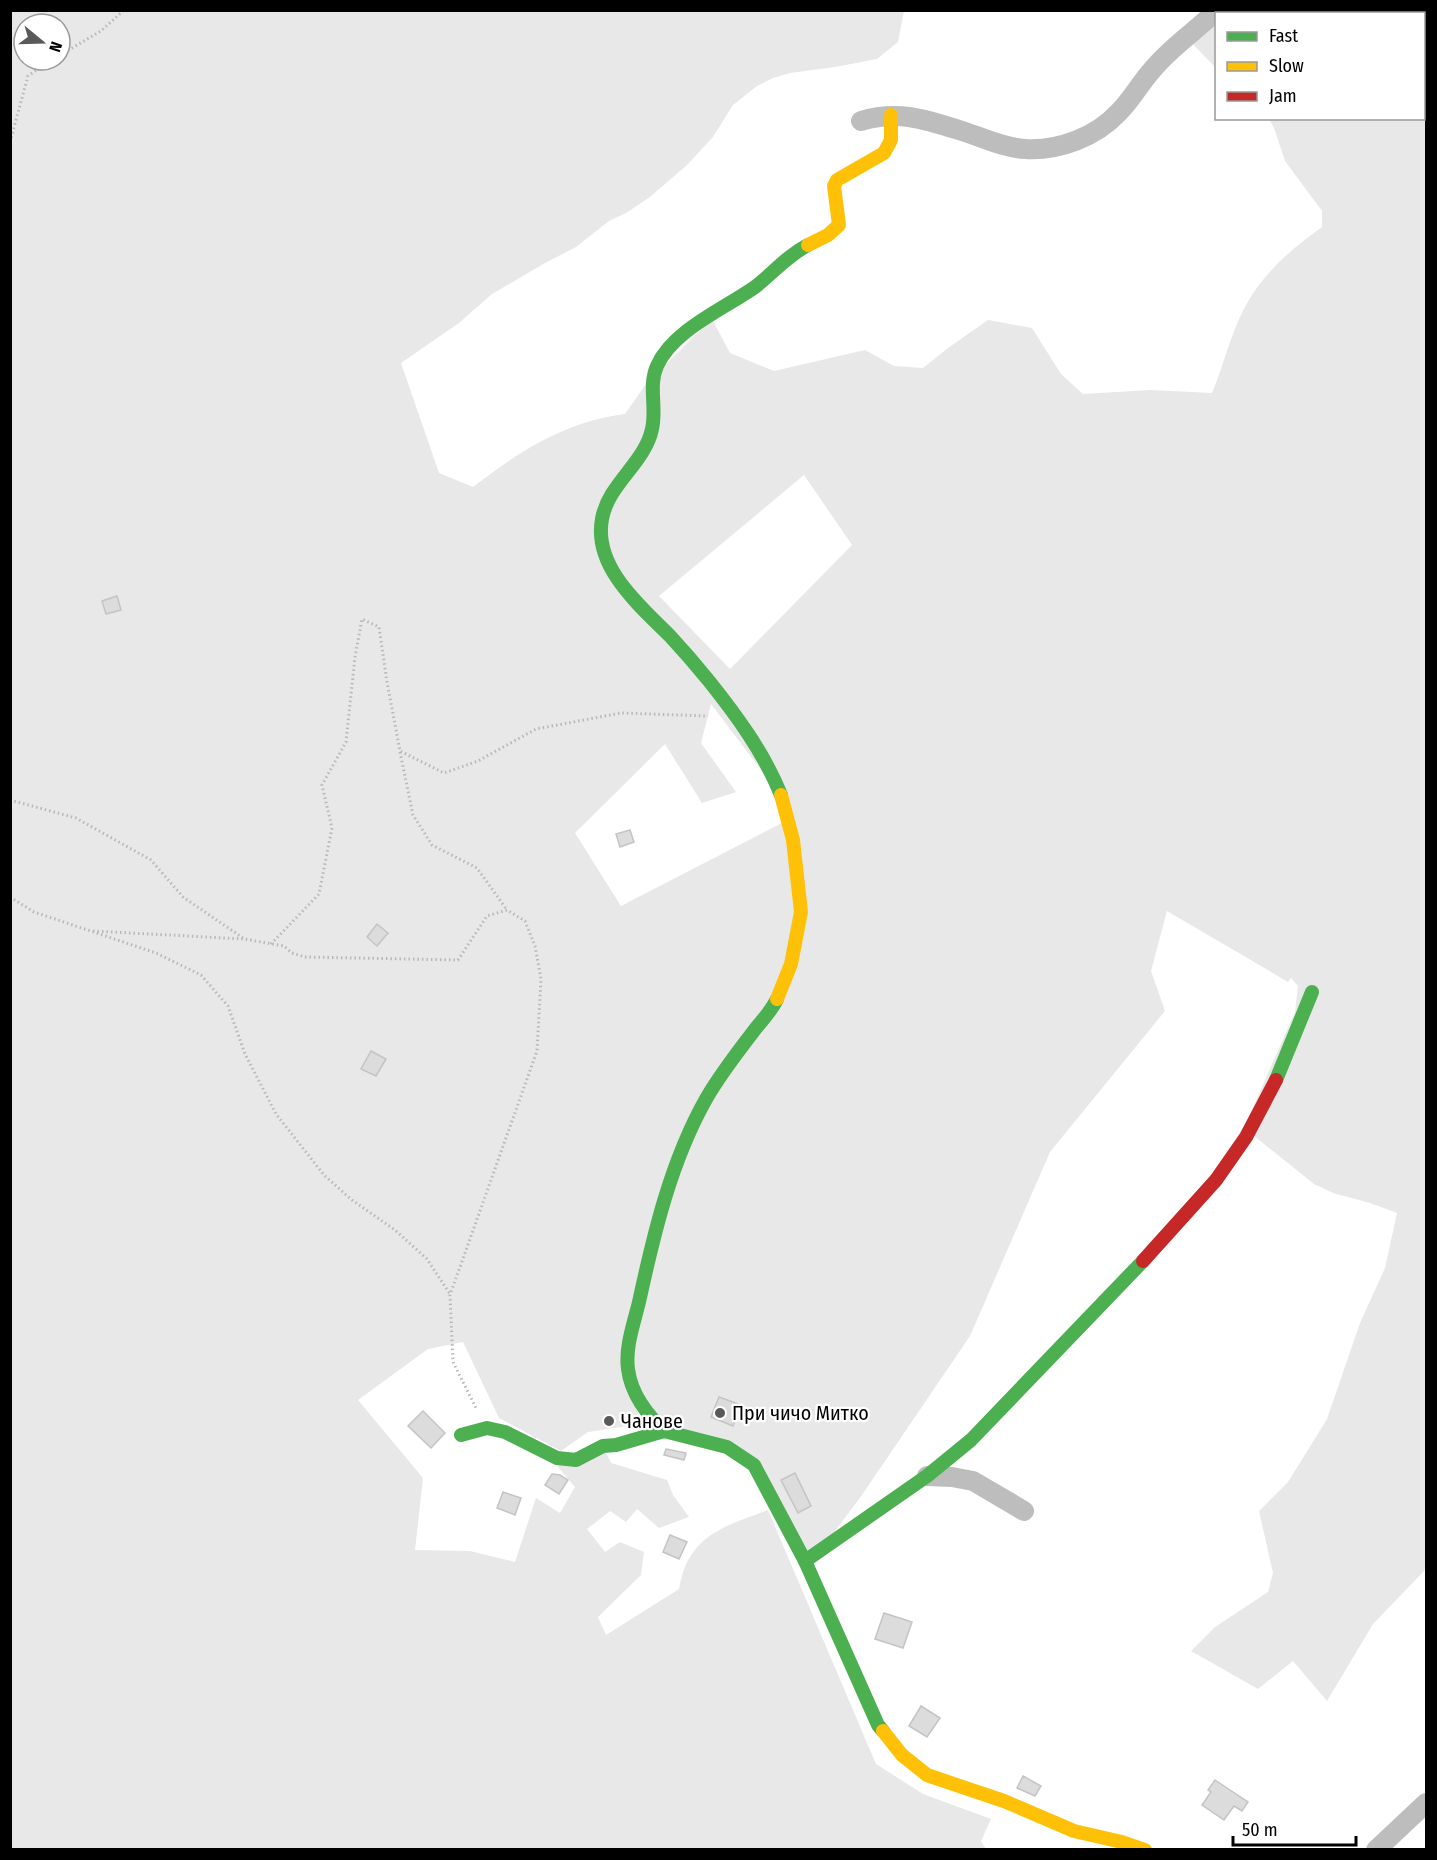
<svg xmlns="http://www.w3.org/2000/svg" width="1437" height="1860" font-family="'Fira Sans Condensed',sans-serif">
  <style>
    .green { fill: #e8e8e8; fill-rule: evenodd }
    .building { fill: #dcdcdc; stroke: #c4c4c4; stroke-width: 1.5 }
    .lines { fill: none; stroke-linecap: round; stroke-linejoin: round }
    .path { stroke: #b8b8b8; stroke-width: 3; stroke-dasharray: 1.5 3; stroke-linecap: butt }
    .street { stroke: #bdbdbd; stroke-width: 20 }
    .fast { stroke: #4caf50; stroke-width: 14 }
    .slow { stroke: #ffc107; stroke-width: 14 }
    .jam { stroke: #c62828; stroke-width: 14 }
    .poi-dot { fill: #595959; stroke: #fff; stroke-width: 2 }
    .labels { text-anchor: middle; stroke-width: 4.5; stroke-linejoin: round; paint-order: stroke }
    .poi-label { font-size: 20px; fill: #000; stroke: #fff; text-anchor: start }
  </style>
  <rect width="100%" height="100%" fill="#fff"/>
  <g class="green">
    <path d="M1222 10 1426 11V1569L1373 1624 1327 1701 1293 1661 1258 1689 1191 1651 1215 1627 1268 1592 1273 1573 1259 1511 1288 1482 1327 1419 1360 1323 1385 1268 1397 1213 1370 1203 1333 1193 1314 1184 1244 1128 1295 1012 1298 986 1291 978 1288 982 1167 911 1151 971 1165 1011 1050 1152 970 1336 862 1495 812 1562 764 1475 652 1414 623 1356 641 1424 588 1432 561 1451 499 1418 463 1342 428 1349 358 1400 423 1478 415 1550 470 1551 515 1562 536 1498 560 1513 575 1487 557 1466 604 1448 611 1463 667 1480 673 1495 689 1517 659 1528 637 1509 626 1522 610 1511 587 1529 605 1552 620 1542 644 1552 641 1575 598 1617 606 1635 679 1589C688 1536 722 1527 768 1510L876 1764 923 1794 991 1819 981 1841 986 1849H11L10 11H904L898 42 877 59 835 67 790 73 773 78 757 86 733 105 713 137 687 165 650 197 626 213 609 221 576 247 545 263 492 294 459 323 401 363 439 473 473 487C521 450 565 422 625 414L646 384 712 319 730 353 774 371 865 350 894 366 923 368 948 348 988 320 1032 328 1061 374 1083 394 1150 390 1212 393C1225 362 1232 327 1250 298 1268 269 1294 247 1322 227V211L1285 161 1274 128 1269 119 1424 118V14L1218 13ZM24 24H60V60H24ZM804 475 852 545 730 669 659 596ZM711 704 787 804 784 822 621 906 575 833 665 744 702 803 736 792 701 743Z"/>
    <path d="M1216 14V68L1184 35Z"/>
  </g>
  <g class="building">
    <path d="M117 596 121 610 106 614 102 601Z"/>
    <path d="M630 830 634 842 620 847 616 834Z"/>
    <path d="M377 924 388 933 377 946 367 937Z"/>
    <path d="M371 1051 386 1059 376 1076 361 1069Z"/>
    <path d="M719 1397 741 1405 733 1426 711 1417Z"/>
    <path d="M423 1411 445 1433 431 1448 408 1426Z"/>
    <path d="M666 1449 686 1453 684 1460 664 1455Z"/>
    <path d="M795 1473 811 1506 798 1513 781 1480Z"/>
    <path d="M552 1474 560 1475 568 1480 559 1494 545 1485Z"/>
    <path d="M503 1492 521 1498 515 1515 497 1508Z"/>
    <path d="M670 1535 687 1542 679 1559 663 1552Z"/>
    <path d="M884 1613 912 1622 903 1648 875 1639Z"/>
    <path d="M921 1706 940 1718 927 1737 909 1726Z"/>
    <path d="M1023 1776 1041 1786 1035 1796 1017 1788Z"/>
    <path d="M1215 1780 1248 1802 1242 1811 1234 1806 1224 1820 1202 1805 1211 1792 1208 1790Z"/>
  </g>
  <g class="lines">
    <g class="path">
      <path d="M60 55 101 31 124 10"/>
      <path d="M10 142 28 76 51 60"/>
      <path d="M400 752 413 815 432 845 477 868 507 910"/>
      <path d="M10 800 76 818 151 860 183 897 243 938"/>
      <path d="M10 897 34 912 156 953 201 975 228 1006 245 1054 276 1114 324 1175 352 1200 395 1230 427 1259 450 1294"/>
      <path d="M93 931 244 939 284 946 292 953 305 957 458 960 487 916 507 910 525 921 535 946 541 979 537 1051 450 1295 453 1362 476 1408"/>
      <path d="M271 944 319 894 332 828 322 785 346 742 355 657 362 619 379 627 387 682 400 751 444 773 478 761 536 729 621 713 708 716"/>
    </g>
    <g class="street">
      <path d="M861 121C901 109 930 121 968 133 986 139 1005 148 1025 149 1059 151 1096 137 1119 112 1132 99 1141 82 1153 69 1172 46 1196 31 1217 10"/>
      <path d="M927 1476 952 1477 973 1481 1024 1511"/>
      <path d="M1376 1850 1426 1803"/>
    </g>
    <g class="fast">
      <path d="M781 795C764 753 737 716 709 681 696 665 683 650 670 636 640 606 593 567 602 519 608 484 645 463 652 429 657 408 648 386 657 366 673 330 724 309 755 287 773 273 788 255 808 245"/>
      <path d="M1276 1080 1312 992"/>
      <path d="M664 1431C647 1414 631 1394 628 1369 625 1347 634 1323 639 1302 654 1233 671 1161 706 1099 719 1076 736 1054 753 1032 761 1021 771 1012 777 999"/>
      <path d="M461 1435 487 1428 505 1432 557 1458 576 1460 603 1446 616 1445 664 1431 727 1447 754 1465 805 1561 878 1725 883 1731"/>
      <path d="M805 1561 927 1476 971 1440 1143 1261"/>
    </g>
    <g class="slow">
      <path d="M808 245 828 235 839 225 834 186 837 180 884 153 891 140V115"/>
      <path d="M777 999 791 964 801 912 793 840 781 795"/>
      <path d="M883 1731 902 1755 927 1775 1004 1801 1074 1831 1122 1842 1145 1850"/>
    </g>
    <path class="jam" d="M1143 1261 1216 1180 1246 1137 1276 1080"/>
  </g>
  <g class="poi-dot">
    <circle cx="720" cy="1413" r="6"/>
    <circle cx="609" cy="1421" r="6"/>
  </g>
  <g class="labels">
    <g class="poi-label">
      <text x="732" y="1420">При чичо Митко</text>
      <text x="621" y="1428">Чанове</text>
    </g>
  </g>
  <rect width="1437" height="1860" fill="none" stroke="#000000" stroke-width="24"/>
  <rect x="1215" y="12" width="210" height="108" fill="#ffffff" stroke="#999999" stroke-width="1.5"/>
  <rect x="1227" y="32" width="30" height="9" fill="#4caf50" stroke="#999999" stroke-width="1.5"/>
  <text x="1269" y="42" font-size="18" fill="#000000">Fast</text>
  <rect x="1227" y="62" width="30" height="9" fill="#ffc107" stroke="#999999" stroke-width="1.5"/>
  <text x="1269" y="72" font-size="18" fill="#000000">Slow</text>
  <rect x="1227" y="92" width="30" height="9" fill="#c62828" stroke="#999999" stroke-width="1.5"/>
  <text x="1269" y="102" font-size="18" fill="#000000">Jam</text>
  <g transform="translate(42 42) rotate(109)"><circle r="28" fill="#ffffff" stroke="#999999" stroke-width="1.5"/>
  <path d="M0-4.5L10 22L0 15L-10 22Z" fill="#595959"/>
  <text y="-9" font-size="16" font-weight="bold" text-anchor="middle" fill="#000000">N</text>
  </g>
  <path d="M1233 1836v9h123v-9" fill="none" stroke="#000000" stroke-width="3"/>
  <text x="1242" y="1836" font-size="18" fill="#000000" stroke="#ffffff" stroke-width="4.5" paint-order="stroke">50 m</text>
</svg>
